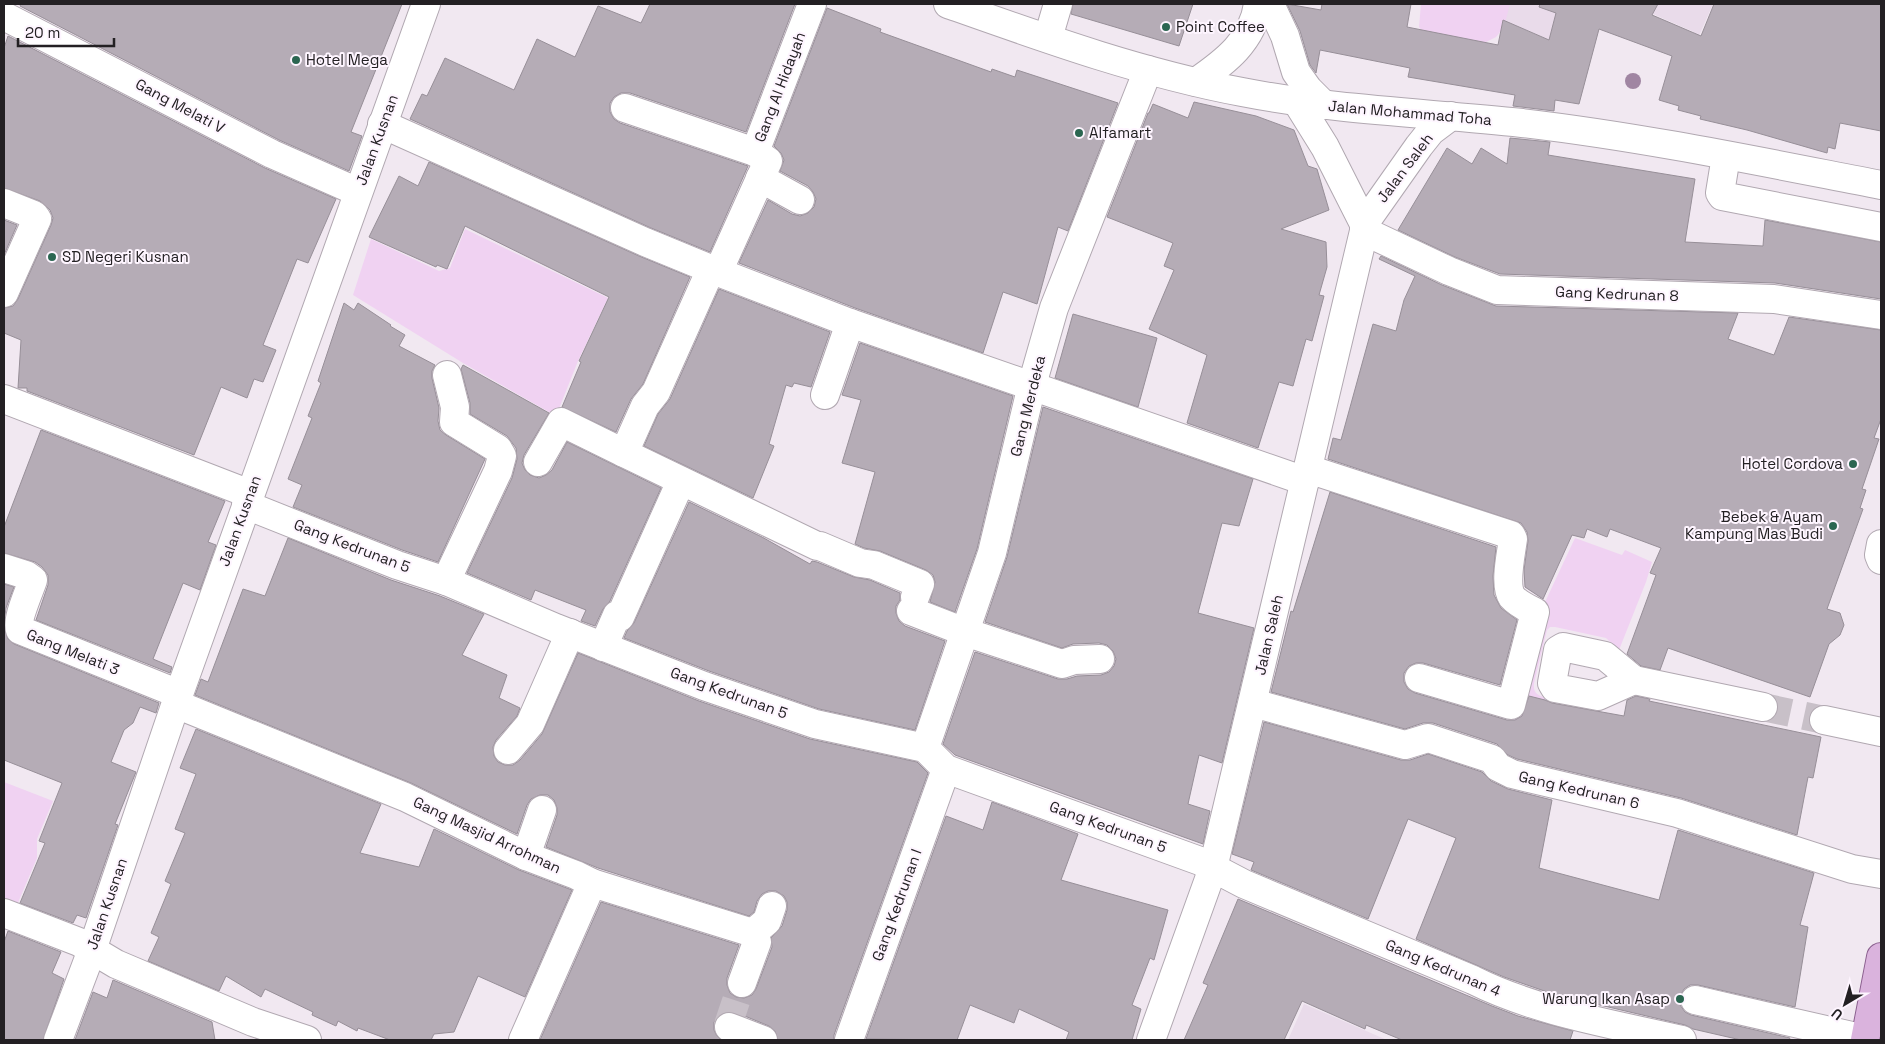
<svg xmlns="http://www.w3.org/2000/svg" width="1885" height="1044" font-family="'Space Grotesk',sans-serif">
  <style>
    .built { fill: #e9dbea }
    .green { fill: #f0d2f2 }
    .building { fill: #b5acb6; stroke: #978f98 }
    .lines { fill: none; stroke-linecap: round; stroke-linejoin: round }
    .minor-tunnel { stroke: #c8c0c8; stroke-width: 28; stroke-dasharray: 28 14; stroke-linecap: butt }
    .minor-casing { stroke: #b1a8b1; stroke-width: 30 }
    .major-casing { stroke: #8a5f8e; stroke-width: 30 }
    .minor { stroke: #fff; stroke-width: 28 }
    .major { stroke: #dab3dd; stroke-width: 28 }
    .tree { fill: #a085a2 }
    .poi-dot { fill: #2b6651; stroke: #fef5ff; stroke-width: 2 }
    .labels { text-anchor: middle; stroke-width: 4; stroke-linejoin: round; paint-order: stroke }
    .poi-label { font-size: 15px; fill: #232023; stroke: #fef5ff; text-anchor: start }
    .street-label { font-size: 15px; fill: #232023; stroke: #fef5ff }
  </style>
  <rect width="100%" height="100%" fill="#f1e8f1"/>
  <g class="built">
    <path d="M1507 4H1597L1580 53 1503 20Z"/>
    <path d="M1630 4H1713L1697 40 1693 38 1694 32Z"/>
    <path d="M1304 1004 1387 1040H1288Z"/>
  </g>
  <g class="green">
    <path d="M1421 4H1510L1504 27 1496 37 1486 42 1472 45 1423 32 1419 27Z"/>
    <path d="M465 229 608 298 578 361 556 416 463 363 353 295 371 239 439 271 450 268Z"/>
    <path d="M1575 538 1622 555 1625 550 1652 562 1646 582 1619 650 1606 638 1555 627H1550L1547 630 1534 683C1533 693 1537 695 1546 698L1542 713 1511 722 1539 615Z"/>
    <path d="M4 782 53 801 37 839V858L17 905 4 899Z"/>
  </g>
  <g class="building">
    <path d="M21 4H402L351 132 362 136 349 171 279 140 20 6Z"/>
    <path d="M650 4H795L746 132 630 93H621L614 97 610 103V112L614 119 620 123 748 166 710 252 651 228 410 119 422 94 427 96 445 58 514 90 537 39 575 57 598 6 641 23Z"/>
    <path d="M1073 4H1193L1179 46 1071 14Z"/>
    <path d="M1287 4 1321 10 1322 4H1411L1407 27 1498 45 1503 20 1549 40 1556 13 1539 7 1540 4H1658L1652 15 1701 36 1714 4H1881V131L1840 123 1835 149 1828 147 1827 153 1747 130 1700 119 1701 116 1678 110 1679 106 1659 100 1672 56 1599 29 1579 104 1555 100 1554 111 1513 106 1515 95 1408 77 1410 68 1320 50 1316 73 1310 65 1300 31Z"/>
    <path d="M827 8 881 29 880 32 991 72 992 69 1015 77 1017 70 1118 103 1068 231 1058 227 1037 304 1003 292 983 353 855 308 739 263 768 200 792 214 800 216 808 213 814 207 816 199 813 192 808 186 780 171 784 160 781 153 774 146Z"/>
    <path d="M8 36 265 168 336 199 308 263 297 259 263 345 276 350 263 382 254 379 247 398 221 387 194 455 27 391V388H18L21 340 4 333V308L13 306 18 299 51 225 53 218 50 210 40 201 4 188V48Z"/>
    <path d="M1194 102 1256 116 1294 130 1308 166 1317 169 1329 210 1281 229 1326 242 1327 267 1319 295 1324 296 1312 341 1306 339 1293 386 1279 382 1258 448 1187 423 1207 355 1149 329 1174 270 1164 266 1173 243 1107 217 1148 113H1149L1153 104 1188 118Z"/>
    <path d="M1510 138 1550 142 1548 155 1695 179 1685 242 1763 246 1765 220 1881 242V299L1775 283 1500 274 1455 257 1398 230 1447 148 1472 164 1481 148 1507 164Z"/>
    <path d="M429 162 639 256 690 277 643 384 631 399 616 432 562 407 581 362 579 361 609 297 465 226 447 269 437 265 436 267 369 237 399 176 418 186Z"/>
    <path d="M4 220 17 225 4 255Z"/>
    <path d="M1381 256 1442 285 1496 306 1738 313 1728 339 1774 355 1789 317 1881 330V419L1874 438 1879 439 1862 489 1866 490 1860 508 1863 509 1827 609 1840 613 1844 625 1840 635 1829 644 1810 697 1668 648 1660 670 1641 666 1627 654 1656 575 1650 573 1661 548 1610 529 1607 537 1587 529 1584 538 1572 535 1543 599 1525 587 1524 570 1528 541 1527 532 1521 523 1328 459 1333 438 1341 440 1373 324 1396 331 1404 300 1415 276 1379 259Z"/>
    <path d="M719 289 830 332 811 387 794 383 792 387 786 385 769 444 774 446 753 498 644 446 658 414 670 399Z"/>
    <path d="M344 303 354 310 358 303 391 325 390 326 405 335 399 346 435 365 432 371V378L439 408 438 421 440 430 446 435 485 459 438 562 402 550 293 507 302 485 288 479 312 418 308 416 321 383 318 381Z"/>
    <path d="M1073 314 1157 338 1138 407 1055 378Z"/>
    <path d="M860 343 1013 396 977 549 955 612 930 602 935 582 933 575 926 570 880 551 864 548 855 544 875 472 842 463 861 400 842 395Z"/>
    <path d="M463 365 549 413 524 455 522 463 525 470 530 475 539 478 546 475 552 470 567 442 661 488 610 601 603 609 595 626 581 621 586 610 535 590 531 600 467 573 512 478 517 459 516 448 507 436 470 414V403L461 369Z"/>
    <path d="M1043 407 1253 479 1239 526 1222 523 1198 613 1254 628 1222 763 1199 755 1188 804 1210 811 1203 844 955 755 943 744 975 652 1058 679H1067L1077 676 1101 675 1109 672 1114 666 1116 659 1113 651 1107 645 1099 643 1073 644 1062 648 985 622 1007 557Z"/>
    <path d="M41 430 225 501 208 542 216 545 200 590 183 583 153 659 172 667 170 673 36 620 48 585V575L42 567 35 562 4 553V527Z"/>
    <path d="M1330 492 1496 547 1493 576 1494 595 1501 608 1517 620 1500 685 1423 663H1416L1409 666 1404 673V682L1408 689 1415 693 1507 720H1515L1522 716 1529 696 1545 700 1552 703 1624 716 1627 700 1636 696 1650 699 1649 701 1821 737 1813 778 1808 777 1797 835 1681 798 1517 759 1508 755 1497 744 1433 723H1423L1405 729 1271 692 1291 611 1293 612Z"/>
    <path d="M689 502 762 537 810 564 812 561 817 562 854 577 870 580 900 593V600L896 606V613L899 621 905 626 945 641 915 730 819 709 709 671 624 638 627 631 634 623Z"/>
    <path d="M288 538 391 580 440 596 484 614 462 655 507 675 499 698 520 708 517 716 496 740 493 747 494 756 498 762 505 765H513L520 760 542 734 578 653 699 701 810 739 917 762 928 773 834 1035V1040H778L775 1031 769 1026 735 1012H727L720 1015 714 1022V1030L717 1036 721 1040H540L601 902 739 945 727 978V985L730 993 736 997 744 998 752 995 756 989 772 947 771 938 782 926 787 910V902L784 896 776 891H768L762 894 757 901 754 912 749 916 598 868 546 847 557 815V808L554 800 548 795H540L531 799 527 805 517 834 411 783 195 695 201 679 208 682 243 589 265 596Z"/>
    <path d="M4 584 14 587 6 608 4 623Z"/>
    <path d="M4 626 8 639 14 644 159 703 156 713 140 707 133 723 124 730 111 762 136 772 115 824 118 825 86 918 77 915 73 923 20 903 45 843 39 841 62 783 4 760Z"/>
    <path d="M1264 722 1401 760H1410L1428 754 1482 772 1491 781 1508 789 1552 800 1539 868 1659 900 1678 830 1814 873 1800 925 1808 927 1795 1007 1698 985H1690L1684 989 1680 997V1005L1685 1012 1691 1015 1790 1038 1789 1040H1741L1693 1029 1685 1025 1553 994 1504 977 1416 939 1456 838 1408 819 1368 919 1251 870 1254 862 1232 854Z"/>
    <path d="M196 729 381 804 360 853 419 867 434 829 519 870 572 890 525 997 478 976 454 1032 434 1034 431 1040H390L358 1028 357 1031 338 1021 336 1026 312 1015 313 1012 265 989 261 997 226 976 219 991 148 961 159 937 151 933 171 884 165 881 185 833 175 829 196 774 180 768Z"/>
    <path d="M992 802 1078 834 1061 880 1168 910 1154 960 1150 958 1132 1005 1141 1009 1132 1040H1066L1069 1032 1019 1009 1014 1023 970 1005 957 1040 866 1039 946 816 983 830Z"/>
    <path d="M1238 899 1492 1006 1518 1016 1573 1031 1570 1040H1402L1366 1025 1365 1029 1302 1001 1284 1040H1184L1208 985 1203 983Z"/>
    <path d="M8 931 61 952 52 973 64 979 43 1040H4V942Z"/>
    <path d="M113 980 212 1022 215 1040H75L93 992 107 998Z"/>
  </g>
  <g class="lines">
    <g class="minor-tunnel">
      <path d="M1763 707 1824 720"/>
      <path d="M729 1027 728 1025 742 983"/>
    </g>
    <defs>
      <g id="minor">
        <path d="M948 4C1044 38 1141 73 1242 92 1334 110 1429 113 1522 123 1643 137 1762 162 1881 185"/>
        <path d="M1270 4 1285 36 1296 72 1308 89 1324 105"/>
        <path d="M4 16 272 154 358 192"/>
        <path d="M1048 38 1058 4"/>
        <path d="M1196 82C1225 62 1253 41 1258 4"/>
        <path d="M625 108 755 152"/>
        <path d="M382 124 645 242 718 272 850 323 1305 481"/>
        <path d="M1726 156 1720 193 1722 196 1881 227"/>
        <path d="M760 178 800 200"/>
        <path d="M4 203 34 215 37 219 4 293"/>
        <path d="M1364 224 1419 146 1431 131 1451 116"/>
        <path d="M1364 231 1449 271 1497 290 1774 299 1881 315"/>
        <path d="M711 269 656 392 645 406 624 453 817 546H820L860 563 874 565 920 584 915 597"/>
        <path d="M718 272 768 161 755 152 812 4"/>
        <path d="M825 395 850 323"/>
        <path d="M4 399 250 494"/>
        <path d="M538 462 561 422 624 453"/>
        <path d="M1308 469 1511 535 1513 539C1511 554 1504 585 1512 597 1518 604 1527 608 1535 612L1511 705 1419 678"/>
        <path d="M246 505 397 565 446 581 556 628 704 686 815 724 925 748 946 769 1200 861 1244 884 1473 980C1537 1012 1613 1024 1682 1040"/>
        <path d="M1881 544 1879 555 1881 560"/>
        <path d="M4 568 26 575 33 580C29 592 16 620 20 630L179 694"/>
        <path d="M446 581 498 471 502 456 498 449 454 422 455 407 447 375"/>
        <path d="M911 611 965 632 1062 664 1074 660 1100 659"/>
        <path d="M603 647 617 615 620 617 681 481"/>
        <path d="M1563 647 1605 656 1634 680 1598 696 1555 688 1552 683 1558 650Z"/>
        <path d="M1634 680 1763 707"/>
        <path d="M1253 703 1405 745 1428 738 1492 759 1498 767 1512 774 1677 813 1852 869 1881 874"/>
        <path d="M176 704 405 797 526 856 576 875 592 883 753 933 757 942 742 983"/>
        <path d="M1824 720 1881 732"/>
        <path d="M925 748 992 553 1032 385 1054 308 1148 70"/>
        <path d="M508 750 530 724 570 633"/>
        <path d="M526 856 542 810"/>
        <path d="M4 913 79 942 116 964 253 1022 307 1040"/>
        <path d="M753 933 767 921 772 906"/>
        <path d="M1695 1000 1865 1039"/>
        <path d="M729 1027 763 1040"/>
        <path d="M58 1040 92 950 179 694 426 4"/>
        <path d="M523 1040 592 883"/>
        <path d="M849 1040 946 769"/>
        <path d="M1151 1040 1213 868 1364 231V224L1325 147 1297 102"/>
      </g>
      <path id="major" d="M1865 1040 1881 957"/>
    </defs>
    <use href="#minor" class="minor-casing"/>
    <use href="#major" class="major-casing"/>
    <use href="#minor" class="minor"/>
    <use href="#major" class="major"/>
  </g>
  <circle class="tree" cx="1633" cy="81" r="8"/>
  <g class="poi-dot">
    <circle cx="1166" cy="27" r="5"/>
    <circle cx="296" cy="60" r="5"/>
    <circle cx="1079" cy="133" r="5"/>
    <circle cx="52" cy="257" r="5"/>
    <circle cx="1853" cy="464" r="5"/>
    <circle cx="1833" cy="526" r="5"/>
    <circle cx="1680" cy="999" r="5"/>
  </g>
  <g class="labels">
    <g class="poi-label">
      <text x="1176" y="32">Point Coffee</text>
      <text x="306" y="65">Hotel Mega</text>
      <text x="1089" y="138">Alfamart</text>
      <text x="62" y="262">SD Negeri Kusnan</text>
      <text x="1843" y="469" text-anchor="end">Hotel Cordova</text>
      <text x="1823" y="522" text-anchor="end">Bebek &amp; Ayam<tspan x="1823" dy="17">Kampung Mas Budi</tspan></text>
      <text x="1670" y="1004" text-anchor="end">Warung Ikan Asap</text>
    </g>
    <g class="street-label">
      <text transform="translate(780 87) rotate(-69)" y="5">Gang Al Hidayah</text>
      <text transform="translate(180 106) rotate(28)" y="5">Gang Melati V</text>
      <text transform="translate(1410 113) rotate(5)" y="5">Jalan Mohammad Toha</text>
      <text transform="translate(377 140) rotate(-70)" y="5">Jalan Kusnan</text>
      <text transform="translate(1405 168) rotate(-53)" y="5">Jalan Saleh</text>
      <text transform="translate(1617 294) rotate(2)" y="5">Gang Kedrunan 8</text>
      <text transform="translate(1028 406) rotate(-76)" y="5">Gang Merdeka</text>
      <text transform="translate(240 521) rotate(-70)" y="5">Jalan Kusnan</text>
      <text transform="translate(352 546) rotate(21)" y="5">Gang Kedrunan 5</text>
      <text transform="translate(1269 635) rotate(-77)" y="5">Jalan Saleh</text>
      <text transform="translate(73 652) rotate(22)" y="5">Gang Melati 3</text>
      <text transform="translate(729 693) rotate(20)" y="5">Gang Kedrunan 5</text>
      <text transform="translate(1579 790) rotate(13)" y="5">Gang Kedrunan 6</text>
      <text transform="translate(1108 827) rotate(20)" y="5">Gang Kedrunan 5</text>
      <text transform="translate(487 835) rotate(25)" y="5">Gang Masjid Arrohman</text>
      <text transform="translate(107 904) rotate(-71)" y="5">Jalan Kusnan</text>
      <text transform="translate(897 905) rotate(-70)" y="5">Gang Kedrunan I</text>
      <text transform="translate(1443 968) rotate(23)" y="5">Gang Kedrunan 4</text>
    </g>
  </g>
  <rect width="1885" height="1044" fill="none" stroke="#232023" stroke-width="10"/>
  <g transform="translate(1845 1004) rotate(218)" stroke="#fef5ff" stroke-width="4" paint-order="stroke">
  <path d="M0-4L9 19L0 12L-9 19Z" fill="#232023"/>
  <text y="-8" font-size="14" font-weight="bold" text-anchor="middle" fill="#232023">U</text>
  </g>
  <path d="M18 38v8h96v-8" fill="none" stroke="#232023" stroke-width="2.5"/>
  <text x="25" y="38" font-size="15" fill="#232023" stroke="#fef5ff" stroke-width="4" paint-order="stroke">20 m</text>
</svg>
